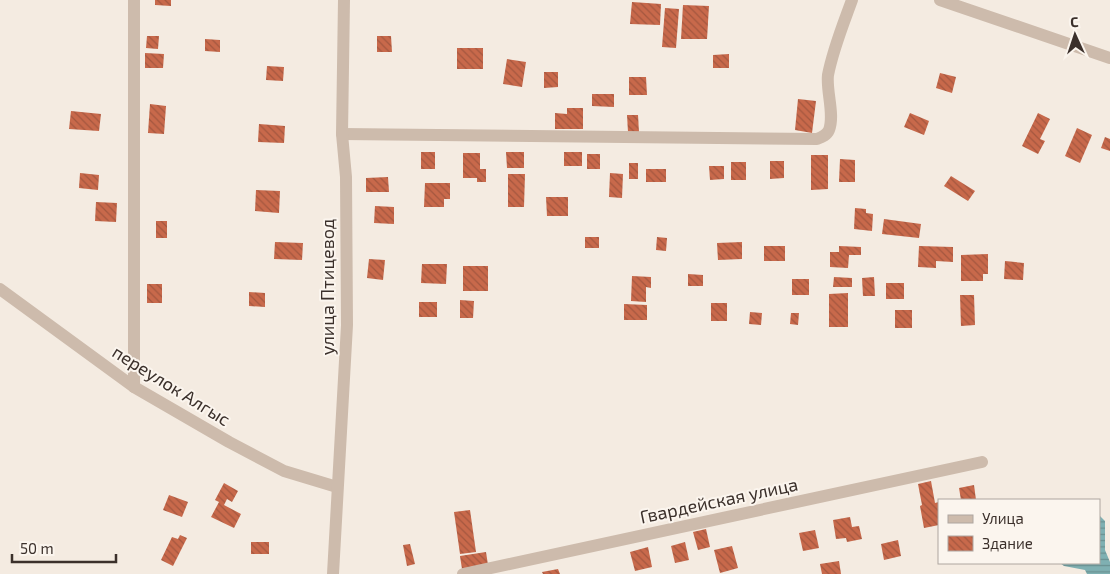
<svg xmlns="http://www.w3.org/2000/svg" width="1110" height="574" font-family="'Exo 2',sans-serif">
  <style>
    .water { fill: url(#water-rules) }
    .building { fill: url(#building-back-hatch) }
    .lines { fill: none; stroke-linecap: round; stroke-linejoin: round }
    .minor { stroke: #cdbbac; stroke-width: 12 }
    .labels { text-anchor: middle; stroke-width: 4; stroke-linejoin: round; paint-order: stroke }
    .street-label { font-size: 18px; fill: #3b302b; stroke: #fbf5ee }
  </style>
  <defs>
    <pattern id="water-rules" width="6" height="5" patternUnits="userSpaceOnUse" patternTransform="scale(1.25)"><rect width="6" height="5" fill="#7fb0b2"/><path d="M0 2.5h6" fill="none" stroke="#699091"/></pattern>
    <pattern id="building-back-hatch" width="6" height="6" patternUnits="userSpaceOnUse" patternTransform="scale(1.25)"><rect width="6" height="6" fill="#c8694b"/><path d="M-1 5l2 2M0 0l6 6M5-1l2 2" fill="none" stroke="#a4573f"/></pattern>
  </defs>
  <rect width="100%" height="100%" fill="#f4ebe1"/>
  <path class="water" d="M1099 515 1105 521V550L1110 562V574H1087L1085 570 1064 566 1060 563H1099Z"/>
  <g class="building">
    <path d="M155 0H171V6L155 5Z"/>
    <path d="M632 2 661 4 660 25 630 24Z"/>
    <path d="M683 5 709 6 707 39H681Z"/>
    <path d="M665 8 679 9 676 48 662 47Z"/>
    <path d="M147 36H159L158 49 146 48Z"/>
    <path d="M377 36H391L392 52H377Z"/>
    <path d="M205 39 220 40V52L205 51Z"/>
    <rect x="457" y="48" width="26" height="21"/>
    <path d="M145 53 164 54 163 68H145Z"/>
    <path d="M729 54V68H713V55Z"/>
    <path d="M507 59 526 62 522 87 503 84Z"/>
    <path d="M267 66 284 67 283 81 266 80Z"/>
    <path d="M544 72H558V87L544 88Z"/>
    <path d="M940 73 956 77 952 93 936 88Z"/>
    <path d="M629 77H646L647 95H629Z"/>
    <path d="M592 94H614V107L592 106Z"/>
    <path d="M798 99 816 101 812 133 795 130Z"/>
    <path d="M150 104 166 106 164 134 148 133Z"/>
    <path d="M567 108H583V129H555V113L567 114Z"/>
    <path d="M71 111 101 114 99 131 69 129Z"/>
    <path d="M910 113 929 121 924 135 904 127Z"/>
    <path d="M1038 113 1050 119 1040 139 1045 141 1038 154 1022 146Z"/>
    <path d="M627 115H638L639 132H628Z"/>
    <path d="M259 124 285 126 284 143 258 142Z"/>
    <path d="M1077 128 1092 135 1080 163 1065 156Z"/>
    <path d="M1105 137 1110 139V151L1101 148Z"/>
    <rect x="421" y="152" width="14" height="17"/>
    <path d="M506 152H524V168H507Z"/>
    <rect x="564" y="152" width="18" height="14"/>
    <path d="M463 153H480V169H486V182H477V178H463Z"/>
    <rect x="587" y="154" width="13" height="15"/>
    <path d="M811 155H828V189L811 190Z"/>
    <path d="M840 159 855 160V182H839Z"/>
    <path d="M770 161H784V178L770 179Z"/>
    <rect x="731" y="162" width="15" height="18"/>
    <rect x="629" y="163" width="9" height="16"/>
    <path d="M709 166H724V179L710 180Z"/>
    <rect x="646" y="169" width="20" height="13"/>
    <path d="M80 173 99 175 98 190 79 188Z"/>
    <path d="M610 173 623 174 622 198 609 197Z"/>
    <path d="M508 174H525L524 207H508Z"/>
    <path d="M951 176 975 191 968 201 944 186Z"/>
    <path d="M388 177 389 192H366V178Z"/>
    <path d="M425 183H450V199H444V207H424Z"/>
    <path d="M256 190 280 191 279 213 255 211Z"/>
    <path d="M546 197H568V216H547Z"/>
    <path d="M96 202 117 203 116 222 95 221Z"/>
    <path d="M375 206 394 207V224L374 223Z"/>
    <path d="M855 208 866 209V213L873 214 872 231 854 229Z"/>
    <path d="M884 219 921 224 919 238 882 234Z"/>
    <rect x="156" y="221" width="11" height="17"/>
    <rect x="585" y="237" width="14" height="11"/>
    <path d="M657 237 667 238 666 251 656 250Z"/>
    <path d="M275 242 303 243 302 260 274 259Z"/>
    <path d="M742 242V259L718 260 717 243Z"/>
    <rect x="764" y="246" width="21" height="15"/>
    <path d="M839 246 861 247V255H849L848 268 830 267V252H839Z"/>
    <path d="M919 246 953 247V262L936 261V268L918 267Z"/>
    <path d="M988 254V274H983V281H961V255Z"/>
    <path d="M369 259 385 260 383 280 367 278Z"/>
    <path d="M1005 261 1024 263 1023 280 1004 279Z"/>
    <path d="M422 264H447L446 284 421 283Z"/>
    <rect x="463" y="266" width="25" height="25"/>
    <path d="M688 274 703 275V286H688Z"/>
    <path d="M632 276 651 277V288L646 287V302L631 301Z"/>
    <path d="M834 277 852 278V287H833Z"/>
    <path d="M874 277 875 296H863L862 278Z"/>
    <rect x="792" y="279" width="17" height="16"/>
    <rect x="886" y="283" width="18" height="16"/>
    <rect x="147" y="284" width="15" height="19"/>
    <path d="M249 292 265 293V307L249 306Z"/>
    <path d="M848 293V327H829V294Z"/>
    <path d="M960 295H974L975 325 961 326Z"/>
    <path d="M460 300 474 301 473 318H460Z"/>
    <rect x="419" y="302" width="18" height="15"/>
    <rect x="711" y="303" width="16" height="18"/>
    <path d="M624 304 647 305V320H624Z"/>
    <rect x="895" y="310" width="17" height="18"/>
    <path d="M750 312 762 313 761 325 749 324Z"/>
    <path d="M791 313H799L798 325 790 324Z"/>
    <path d="M931 481 935 503 939 502V525L924 528 920 506 922 505 918 484Z"/>
    <path d="M224 483 238 491 232 502 227 499 224 505 241 514 234 528 211 517 219 502 215 500Z"/>
    <path d="M974 485 976 500H961L959 488Z"/>
    <path d="M169 495 188 502 182 517 163 510Z"/>
    <path d="M470 510 476 552 460 554 454 512Z"/>
    <path d="M850 517 852 527 859 526 862 539 847 542 846 538 836 539 833 520Z"/>
    <path d="M706 529 710 547 698 550 693 532Z"/>
    <path d="M815 530 819 548 803 551 799 533Z"/>
    <path d="M180 535 187 538 173 566 161 560 172 537 178 539Z"/>
    <path d="M898 540 901 556 884 560 881 544Z"/>
    <rect x="251" y="542" width="18" height="12"/>
    <path d="M685 542 689 560 675 563 671 546Z"/>
    <path d="M410 544 415 564 407 566 403 545Z"/>
    <path d="M732 546 738 568 720 573 714 550Z"/>
    <path d="M648 547 652 567 635 571 630 552Z"/>
    <path d="M486 552 488 565 462 569 460 556Z"/>
    <path d="M839 561 841 574H822L820 564Z"/>
    <path d="M558 569 560 574H543L542 572Z"/>
  </g>
  <g class="lines">
    <g class="minor">
      <path d="M940 0 1110 58"/>
      <path d="M342 134 817 139C822 137 827 135 829 130 835 115 826 91 828 75 833 49 843 25 852 0"/>
      <path d="M0 289 134 387 229 442 284 471 337 487"/>
      <path d="M134 387V0"/>
      <path d="M333 574 347 325 346 177 342 134 344 0"/>
      <path d="M463 574 982 462"/>
    </g>
  </g>
  <g class="labels">
    <g class="street-label">
      <text transform="translate(328 287) rotate(-90)" y="6">улица Птицевод</text>
      <text transform="translate(171 386) rotate(32)" y="6">переулок Алгыс</text>
      <text transform="translate(719 501) rotate(-12)" y="6">Гвардейская улица</text>
    </g>
  </g>
  <rect x="938" y="499" width="162" height="65" fill="#fbf5ee" stroke="#aea6a0"/>
  <rect x="948" y="515" width="25" height="8" fill="#cdbbac" stroke="#aea6a0"/>
  <text x="982" y="524" font-size="15" fill="#3b302b">Улица</text>
  <rect x="948" y="536" width="25" height="15" fill="url(#building-back-hatch)" stroke="#aea6a0"/>
  <text x="982" y="549" font-size="15" fill="#3b302b">Здание</text>
  <g transform="translate(1075 35) rotate(357)" stroke="#fbf5ee" stroke-width="4" paint-order="stroke">
  <path d="M0-4L9 19L0 12L-9 19Z" fill="#3b302b"/>
  <text y="-8" font-size="14" font-weight="bold" text-anchor="middle" fill="#3b302b">С</text>
  </g>
  <path d="M12 554v8h104v-8" fill="none" stroke="#3b302b" stroke-width="2.5"/>
  <text x="20" y="554" font-size="15" fill="#3b302b" stroke="#fbf5ee" stroke-width="4" paint-order="stroke">50 m</text>
</svg>
